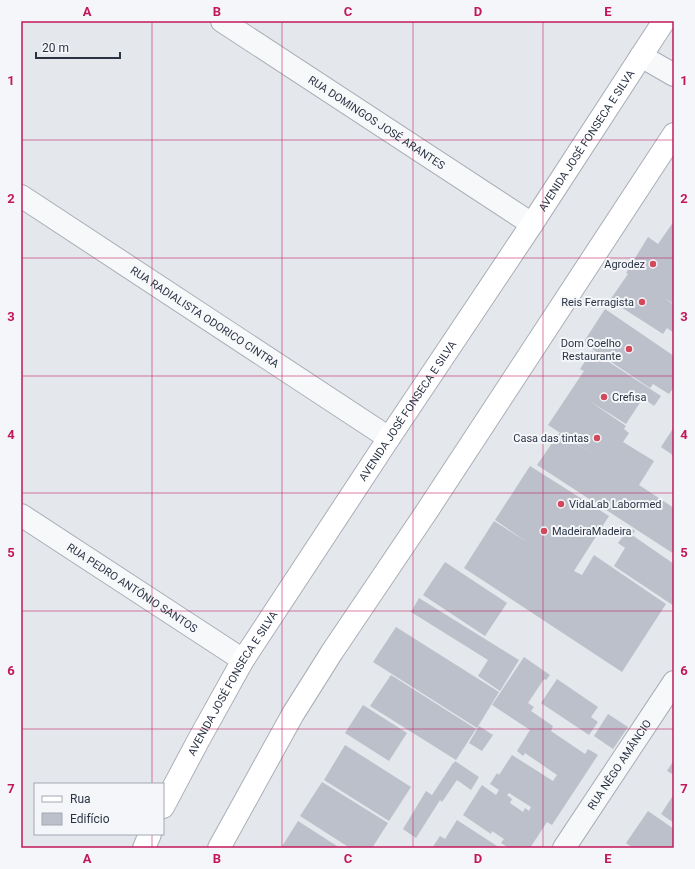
<svg xmlns="http://www.w3.org/2000/svg" width="695" height="869" font-family="Roboto,sans-serif">
  <style>
    .building { fill: #bbc0ca; fill-rule: evenodd }
    .lines { fill: none; stroke-linecap: round; stroke-linejoin: round }
    .minor-casing { stroke: #a9aeb7; stroke-width: 24 }
    .secondary-casing { stroke: #a9aeb7; stroke-width: 24 }
    .minor { stroke: #f7f8fa; stroke-width: 22 }
    .secondary { stroke: #fff; stroke-width: 22 }
    .grid { fill: none; stroke: #c2185b; stroke-width: 1; stroke-opacity: 0.55 }
    .poi-dot { fill: #d1495b; stroke: #f4f6f9; stroke-width: 1.5 }
    .labels { text-anchor: middle; stroke-width: 4; stroke-linejoin: round; paint-order: stroke }
    .street-label { font-size: 11px; fill: #2b3445; stroke: #f4f6f9 }
    .poi-label { font-size: 11px; fill: #2b3445; stroke: #f4f6f9; text-anchor: end }
    .neatline { fill: none; stroke: #c2185b; stroke-width: 1.5 }
    .grid-label { font-size: 13px; text-anchor: middle; font-weight: bold; fill: #c2185b }
  </style>
  <rect width="100%" height="100%" fill="#e4e7ec"/>
  <g class="building">
    <path d="M674 221V304L664 298 674 305V333L667 328 663 334 610 300 628 274 626 273 648 237 658 244Z"/>
    <path d="M605 309 674 356V387L669 394 653 384 650 388 583 343Z"/>
    <path d="M592 351 661 396 654 406 643 398 626 424 588 400 626 426 624 429 629 433 623 442 654 461 639 485 674 508V554L537 465 559 433 594 455 548 425 584 371 580 369Z"/>
    <path d="M674 427V456L661 447Z"/>
    <path d="M530 466 609 516 574 571 582 575 594 555 666 604 622 672 464 568 494 521 527 542 495 520Z"/>
    <path d="M630 527 635 531 632 535 674 564V606L614 566 625 548 618 543Z"/>
    <path d="M445 562 507 603 485 636 423 595Z"/>
    <path d="M419 598 519 660 500 691 478 676 488 660 411 612Z"/>
    <path d="M396 627 499 692 477 728 373 662Z"/>
    <path d="M524 657 550 675 546 680 544 679 528 703 534 707 531 711 553 726 551 731 585 754 588 749 598 755 552 825 547 822 530 848H509L501 843 504 839 492 831 491 834 463 815 482 785 496 795 499 790 490 784 497 773 499 775 512 755 553 781 557 775 525 753 523 756 517 751 530 730 492 705ZM509 793 531 807 529 811 525 808 523 812 510 803 512 799 507 795Z"/>
    <path d="M391 675 476 729 456 760 370 706Z"/>
    <path d="M557 679 598 707 591 717 598 722 589 735 541 703Z"/>
    <path d="M363 705 407 733 389 761 345 733Z"/>
    <path d="M608 714 628 727 613 749 594 736Z"/>
    <path d="M479 726 493 735 482 751 469 743Z"/>
    <path d="M345 745 411 787 389 821 324 780Z"/>
    <path d="M674 760V775L667 771Z"/>
    <path d="M455 761 479 777 471 790 457 780 442 802 440 800 416 838 403 829 426 791 432 795 453 763H454Z"/>
    <path d="M322 782 388 823 372 848H350L300 816Z"/>
    <path d="M674 794V823L661 814Z"/>
    <path d="M648 811 674 829V848H633L626 843Z"/>
    <path d="M457 820 500 848H432L440 836 445 839Z"/>
    <path d="M298 821 340 848H281Z"/>
  </g>
  <g class="lines">
    <defs>
      <g id="minor">
        <path id="s1" d="M222 21 532 224"/>
        <path d="M641 56 674 75"/>
        <path id="s2" d="M21 196 389 438"/>
        <path id="s3" d="M21 515 243 660"/>
        <path id="s4" d="M564 848 674 682"/>
      </g>
      <g id="secondary">
        <path id="s5" d="M163 807 198 741 243 660 389 438 532 224 664 21"/>
        <path d="M144 848 150 834"/>
        <path d="M219 848 293 714 332 652 429 508 674 134"/>
      </g>
    </defs>
    <use href="#minor" class="minor-casing"/>
    <use href="#secondary" class="secondary-casing"/>
    <use href="#minor" class="minor"/>
    <use href="#secondary" class="secondary"/>
  </g>
  <path class="grid" d="M152 21V784M282 21V848M413 21V848M543 21V848M21 140H674M21 258H674M21 376H674M21 493H674M21 611H674M21 729H674M152 834V848"/>
  <g class="poi-dot">
    <circle cx="653" cy="264" r="4"/>
    <circle cx="642" cy="302" r="4"/>
    <circle cx="629" cy="349" r="4"/>
    <circle cx="604" cy="397" r="4"/>
    <circle cx="597" cy="438" r="4"/>
    <circle cx="561" cy="504" r="4"/>
    <circle cx="544" cy="531" r="4"/>
  </g>
  <g class="labels">
    <g class="street-label">
      <text dy="4" stroke="none"><textPath href="#s1" startOffset="185">RUA DOMINGOS JOSÉ ARANTES</textPath></text>
      <text dy="4" stroke="none"><textPath href="#s5" startOffset="790">AVENIDA JOSÉ FONSECA E SILVA</textPath></text>
      <text dy="4" stroke="none"><textPath href="#s2" startOffset="220">RUA RADIALISTA ODORICO CINTRA</textPath></text>
      <text dy="4" stroke="none"><textPath href="#s5" startOffset="466">AVENIDA JOSÉ FONSECA E SILVA</textPath></text>
      <text dy="4" stroke="none"><textPath href="#s3" startOffset="133">RUA PEDRO ANTÔNIO SANTOS</textPath></text>
      <text dy="4" stroke="none"><textPath href="#s5" startOffset="142">AVENIDA JOSÉ FONSECA E SILVA</textPath></text>
      <text dy="4" stroke="none"><textPath href="#s4" startOffset="100">RUA NÊGO AMÂNCIO</textPath></text>
    </g>
    <g class="poi-label">
      <text x="645" y="268">Agrodez</text>
      <text x="634" y="306">Reis Ferragista</text>
      <text x="621" y="347">Dom Coelho<tspan x="621" dy="13">Restaurante</tspan></text>
      <text x="612" y="401" text-anchor="start">Crefisa</text>
      <text x="589" y="442">Casa das tintas</text>
      <text x="569" y="508" text-anchor="start">VidaLab Labormed</text>
      <text x="552" y="535" text-anchor="start">MadeiraMadeira</text>
    </g>
  </g>
  <rect width="695" height="869" fill="none" stroke="#f4f6f9" stroke-width="44"/>
  <rect x="34" y="783" width="130" height="52" fill="#f4f6f9" stroke="#a4a8b1"/>
  <rect x="42" y="796" width="20" height="6" fill="#ffffff" stroke="#a4a8b1"/>
  <text x="70" y="803" font-size="12" fill="#2b3445">Rua</text>
  <rect x="42" y="813" width="20" height="12" fill="#bbc0ca" stroke="#a4a8b1"/>
  <text x="70" y="823" font-size="12" fill="#2b3445">Edifício</text>
  <path d="M36 52v6h84v-6" fill="none" stroke="#2b3445" stroke-width="2"/>
  <text x="42" y="52" font-size="12" fill="#2b3445" stroke="#f4f6f9" stroke-width="3" paint-order="stroke">20 m</text>
  <rect x="22" y="22" width="651" height="825" class="neatline"/>
  <g class="grid-label">
    <text x="87" y="16">A</text>
    <text x="217" y="16">B</text>
    <text x="348" y="16">C</text>
    <text x="478" y="16">D</text>
    <text x="608" y="16">E</text>
    <text x="11" y="85">1</text>
    <text x="684" y="85">1</text>
    <text x="11" y="203">2</text>
    <text x="684" y="203">2</text>
    <text x="11" y="321">3</text>
    <text x="684" y="321">3</text>
    <text x="11" y="439">4</text>
    <text x="684" y="439">4</text>
    <text x="11" y="557">5</text>
    <text x="684" y="557">5</text>
    <text x="11" y="675">6</text>
    <text x="684" y="675">6</text>
    <text x="11" y="793">7</text>
    <text x="684" y="793">7</text>
    <text x="87" y="863">A</text>
    <text x="217" y="863">B</text>
    <text x="348" y="863">C</text>
    <text x="478" y="863">D</text>
    <text x="608" y="863">E</text>
  </g>
</svg>
